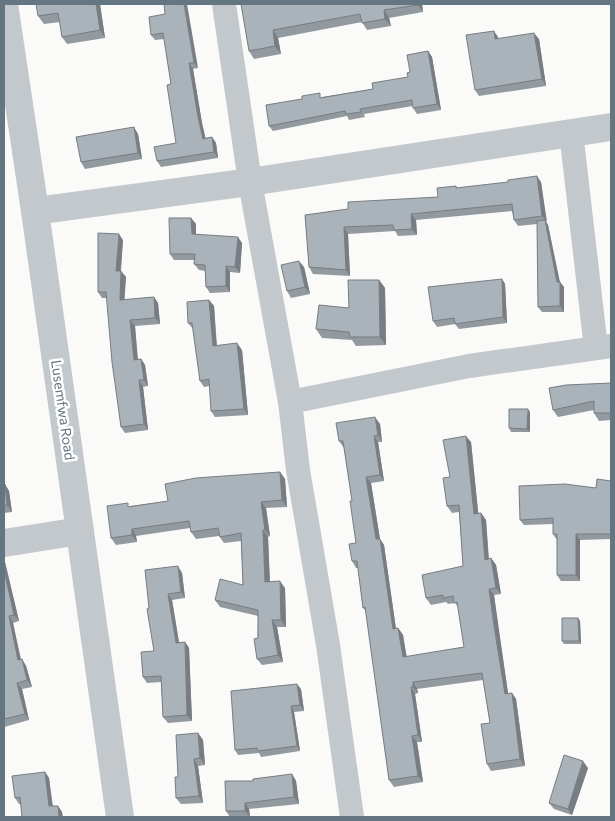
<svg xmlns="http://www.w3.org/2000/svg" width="615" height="821" font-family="Commissioner,sans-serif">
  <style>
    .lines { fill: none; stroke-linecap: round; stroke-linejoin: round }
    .minor { stroke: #c3c8cc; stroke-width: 24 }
    .tertiary { stroke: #c3c8cc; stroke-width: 28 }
    .wall { fill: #929a9f }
    .shaded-wall { fill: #777d82 }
    .building { fill: #aab3b9; stroke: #777d82 }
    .labels { text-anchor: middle; stroke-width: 5; stroke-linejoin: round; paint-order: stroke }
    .street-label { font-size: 14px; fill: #657683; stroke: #fff }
  </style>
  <rect width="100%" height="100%" fill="#fafaf8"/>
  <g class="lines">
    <g class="minor">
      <path d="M224 4 250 182 290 402 298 470 328 645 352 817"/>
      <path d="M571 132 596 348"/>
      <path d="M290 402 469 366 611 346"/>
    </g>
    <g class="tertiary">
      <path d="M4 4 35 211 120 817"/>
      <path d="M35 211 250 182 611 127"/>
      <path d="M4 543 80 531"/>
    </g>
  </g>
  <g class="wall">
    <path d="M36 4H100L105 38 67 44 62 37 60 22 44 24 38 16Z"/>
    <path d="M241 4H422L423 12 389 18 391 26 367 30 362 22 278 38 281 54 254 59 249 51Z"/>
    <path d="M165 14 198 68 193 69 202 123 205 138 212 137 216 143 218 158 161 167 157 161 176 143 171 84 164 39 155 40 151 35Z"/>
    <path d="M498 37V39H539L546 86 479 96 475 90Z"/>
    <path d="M428 51 432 57 441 110 417 114 413 108V106L364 114 365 117 349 120 347 116 273 131 269 126 322 97 373 89 408 77 410 72Z"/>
    <path d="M138 134 142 159 85 169 81 162Z"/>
    <path d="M541 182 546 222 548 225 560 282 564 287V312H542L538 307 537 224 518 226 514 220 512 211 416 220 417 235 398 236 395 231 348 234 350 276 313 274 309 267 305 215 438 197 456 186 457 188Z"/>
    <path d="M191 218 196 224V234L242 243 240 273 230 272V292L210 293 206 287 205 271 199 270 194 264 195 260H174L170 254Z"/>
    <path d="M123 240 121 271 126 277 124 300 154 297 158 303 160 324 135 326 138 359H141L145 365 148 386 143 387 148 430 125 433 121 427 107 298H102L98 292Z"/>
    <path d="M304 267 310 294 291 298 287 291Z"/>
    <path d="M502 279 505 284 507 323 459 329 455 324 437 327 433 321Z"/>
    <path d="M379 280 385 288 386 345 356 346 352 340 322 338 316 329 349 308Z"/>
    <path d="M209 300 214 306 217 346 242 350 248 415 215 417 211 411 210 386 204 387 200 381 193 329 188 323Z"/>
    <path d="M611 383V420L599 421 594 413V410L558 417 553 410Z"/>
    <path d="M530 412V432H511L509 428Z"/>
    <path d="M380 424 382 442H378L384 481 371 483 380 539 384 545 396 629 398 628 403 635 406 657 464 647 458 607 455 603 448 604 446 602 431 605 426 598 463 566 459 512 452 513 447 506 450 477 471 442 478 513H481L486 520 489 559 491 558 496 565 501 594 494 595 499 633 508 693H512L516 699 525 766 491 771 487 764 490 723 483 680 417 689 418 693 415 694 422 742H417L423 782 394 787 389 780 366 611 363 608 358 568H356L352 561 356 543 352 501 344 448 339 441Z"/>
    <path d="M280 472 285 479 287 507 266 508 270 536 268 537 270 582 285 588 286 627H277L283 662 262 665 257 659 258 616 220 607 215 600 243 585 241 541 224 543 219 536 196 539 191 532 190 528 136 536 137 542 116 545 111 538 130 506 168 501Z"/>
    <path d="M611 481V539L580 540V581H561L557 575V540L553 534V524L524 525 520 520Z"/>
    <path d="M4 484 9 491 12 512 4 513Z"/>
    <path d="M4 558 19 621 13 623 21 659H22L26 666 32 687 22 689 29 720 4 727Z"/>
    <path d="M182 573 185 598 172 600 179 642H185L189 648 192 721 168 723 163 717 161 682 147 683 143 677 154 651 149 608Z"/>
    <path d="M578 618 580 621 581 644H564L562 641Z"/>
    <path d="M301 689 304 711 294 712 300 751 261 757 259 753 238 755 235 750Z"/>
    <path d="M198 733 203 740 205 765 198 766 203 803 181 804 176 798 178 777Z"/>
    <path d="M588 768 572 815 554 809 549 803Z"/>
    <path d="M45 772 49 778 53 806H58L62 812 19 804 15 798Z"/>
    <path d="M292 774 296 781 299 804 249 809 250 817H230L226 811 253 781Z"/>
  </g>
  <g class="shaded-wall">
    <path d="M96 4H100L105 38 100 30Z"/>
    <path d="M184 4H187L198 68 194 63Z"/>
    <path d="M418 4H422L423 12 418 5Z"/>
    <path d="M384 10 389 18 391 26 385 19Z"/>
    <path d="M273 30 278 38 281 54 275 46Z"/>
    <path d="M494 31 498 37 500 46 495 39Z"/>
    <path d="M534 33 539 39 546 86 542 79Z"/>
    <path d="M428 51 432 57 441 110 437 104Z"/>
    <path d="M189 63 193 69 202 123 207 144 203 139 198 117Z"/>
    <path d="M134 127 138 134 142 159 138 153Z"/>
    <path d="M212 137 216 143 218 158 214 152Z"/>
    <path d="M537 176 541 182 547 222 542 216Z"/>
    <path d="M411 214 416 220 417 235 412 229Z"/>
    <path d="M191 218 196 224V240L192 234Z"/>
    <path d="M545 220 548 225 560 284V282L564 287V312L560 306 557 282Z"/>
    <path d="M344 227 348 234 350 276 346 270Z"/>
    <path d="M119 234 123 240 120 277 116 271Z"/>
    <path d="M238 237 242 243 240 273 235 267Z"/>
    <path d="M299 261 304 267 310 294 305 287Z"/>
    <path d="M226 266 230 272V292L226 286Z"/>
    <path d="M121 271 126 277 124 306 120 300Z"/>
    <path d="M502 279 505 284 507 323 503 317Z"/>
    <path d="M379 280 385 288 386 345 380 337Z"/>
    <path d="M154 297 158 303 160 324 155 318Z"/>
    <path d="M209 300 214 306 217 353 213 346Z"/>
    <path d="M130 320 135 326 138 366 134 360Z"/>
    <path d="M237 343 242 350 248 415 244 409Z"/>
    <path d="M141 359 145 365 148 386 144 380Z"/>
    <path d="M139 380 143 387 148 430 144 424Z"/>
    <path d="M528 409 530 412V432L527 429Z"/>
    <path d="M375 417 380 424 382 442 378 435Z"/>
    <path d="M374 436 378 442 384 481 380 475Z"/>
    <path d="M466 436 471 442 479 520 474 514Z"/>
    <path d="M280 472 285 479 287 507 282 500Z"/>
    <path d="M366 477 371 483 381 546 376 539Z"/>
    <path d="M5 484 9 491 12 512 7 505Z"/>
    <path d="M261 502 266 508 270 536 265 530Z"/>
    <path d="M481 513 486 520 489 566 485 560Z"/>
    <path d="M132 529 136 536 137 542 132 535Z"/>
    <path d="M263 530 268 537 270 589 265 582Z"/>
    <path d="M576 534 580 540V581L576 575Z"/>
    <path d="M380 539 384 545 397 636 393 629Z"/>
    <path d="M4 558 19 621 14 615 4 570Z"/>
    <path d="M491 558 496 565 501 594 496 588Z"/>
    <path d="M178 566 182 573 185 598 181 592Z"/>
    <path d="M280 581 285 588 286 627 281 620Z"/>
    <path d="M489 589 494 595 509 700 505 694Z"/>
    <path d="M168 594 172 600 180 649 176 643Z"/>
    <path d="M9 616 13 623 22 667 18 660Z"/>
    <path d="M578 618 580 621 581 644 579 641Z"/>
    <path d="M272 620 277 627 283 662 278 655Z"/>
    <path d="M398 628 403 635 408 664 403 657Z"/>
    <path d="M185 642 189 648 192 721 187 715Z"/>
    <path d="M22 659 26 666 32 687 27 680Z"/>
    <path d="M413 682 417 689 418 693 413 687Z"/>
    <path d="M17 683 22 689 29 720 25 714Z"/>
    <path d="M297 684 301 689 304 711 300 705Z"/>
    <path d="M411 687 415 694 422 742 418 735Z"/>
    <path d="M512 693 516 699 525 766 520 759Z"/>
    <path d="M291 706 294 712 300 751 297 746Z"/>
    <path d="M198 733 203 740 205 765 200 758Z"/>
    <path d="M412 736 417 742 423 782 418 776Z"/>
    <path d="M194 759 198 766 203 803 199 796Z"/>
    <path d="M583 761 588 768 572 815 568 809Z"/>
    <path d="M45 772 49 778 53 813 49 806Z"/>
    <path d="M292 774 296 781 299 804 294 797Z"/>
    <path d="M245 803 249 809 250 817 245 811Z"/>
    <path d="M58 806 62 812 63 817H59Z"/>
  </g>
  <g class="building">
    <path d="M36 4H96L100 30 62 37 58 13 38 16Z"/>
    <path d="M164 4H184L194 63H189L198 117 203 139 212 137 214 152 157 161 154 147 176 143 167 85 171 84 163 33 151 35 149 17 165 14Z"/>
    <path d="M241 4H418V5L384 10 385 19 362 23 360 14 273 30 275 46 249 51Z"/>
    <path d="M494 31 495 39 534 33 542 79 475 90 466 35Z"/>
    <path d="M428 51 437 104 413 108 412 100 360 109 361 112 346 114 345 111 269 126 266 105 302 99V96L320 93V98L373 89 372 83 408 77 407 73 410 72 407 55Z"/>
    <path d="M134 127 138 153 81 162 76 137Z"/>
    <path d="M537 176 542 216 514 220 512 204 411 214 412 229 394 230 393 225 344 227 346 270 309 267 305 215 348 209V202L438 197 437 188 456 186V188L508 182V180Z"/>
    <path d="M169 218H191L192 234 238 237 235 267 226 266V286L206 287 205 265 194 264 195 254H170Z"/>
    <path d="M545 220 557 282H560V306L538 307 537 221Z"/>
    <path d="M98 233 119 234 116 271H121L120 300 154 297 155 318 130 320 134 360 141 359 144 380H139L144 424 121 427 112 362 106 292H98Z"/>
    <path d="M299 261 305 287 287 291 281 265Z"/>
    <path d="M502 279 503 317 455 324 454 318 433 321 428 287Z"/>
    <path d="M348 280H379L380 337H350L349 332 316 329 319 305 349 308Z"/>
    <path d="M209 300 213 346 237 343 244 409 211 411 209 379 200 381 192 323H188L187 302Z"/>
    <path d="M611 383V413H594V401L553 410 549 388 566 385Z"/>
    <path d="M509 409H528L527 429 509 428Z"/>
    <path d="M375 417 378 435 374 436 380 475 366 477 376 539H380L393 629 398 628 403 657 464 647 457 602 454 603 453 596 443 598V595L426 598 422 575 463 566 459 505 447 506 443 478 450 477 443 440 466 436 474 514 481 513 485 560 491 558 496 588 489 589 494 626 505 694 512 693 520 759 487 764 481 724 490 723 482 673 413 682V687H411L418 735 412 736 418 776 389 780 365 607 363 608 357 561H352L349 544 356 543 350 501H352L343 441H339L336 423Z"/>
    <path d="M280 472 282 500 261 502 265 530H263L265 582 280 581 281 620H272L278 655 257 659 254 639 258 638V610L215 600 220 579 243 585 241 533 220 537 218 528 191 532 189 521 132 529V535L111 538 107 506 128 503V507L168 501 165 484 196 478Z"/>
    <path d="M597 479 611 481V534H576V575H557V534H553V518L520 520 519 486 565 484 596 488Z"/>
    <path d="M4 484H5L7 505 4 506Z"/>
    <path d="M178 566 181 592 168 594 176 643 185 642 187 715 163 717 161 676 143 677 141 652 154 651 147 609 149 608 145 570Z"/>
    <path d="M4 570 14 615 9 616 18 660 22 659 27 680 17 683 25 714 4 719Z"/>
    <path d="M562 618H578L579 641H562Z"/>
    <path d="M297 684 300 705 291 706 297 746 258 751 257 748 235 750 231 691Z"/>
    <path d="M198 733 200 758 194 759 199 796 176 798 175 777H178L176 735Z"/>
    <path d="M564 755 583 761 568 809 549 803Z"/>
    <path d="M45 772 49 806H58L59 817H22L20 797 15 798 12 776Z"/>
    <path d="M292 774 294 797 245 803V811H226L225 781H253V779Z"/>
  </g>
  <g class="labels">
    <g class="street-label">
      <text transform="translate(63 410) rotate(82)" y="5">Lusemfwa Road</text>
    </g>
  </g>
  <rect width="615" height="821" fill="none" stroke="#657683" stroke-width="10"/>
</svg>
